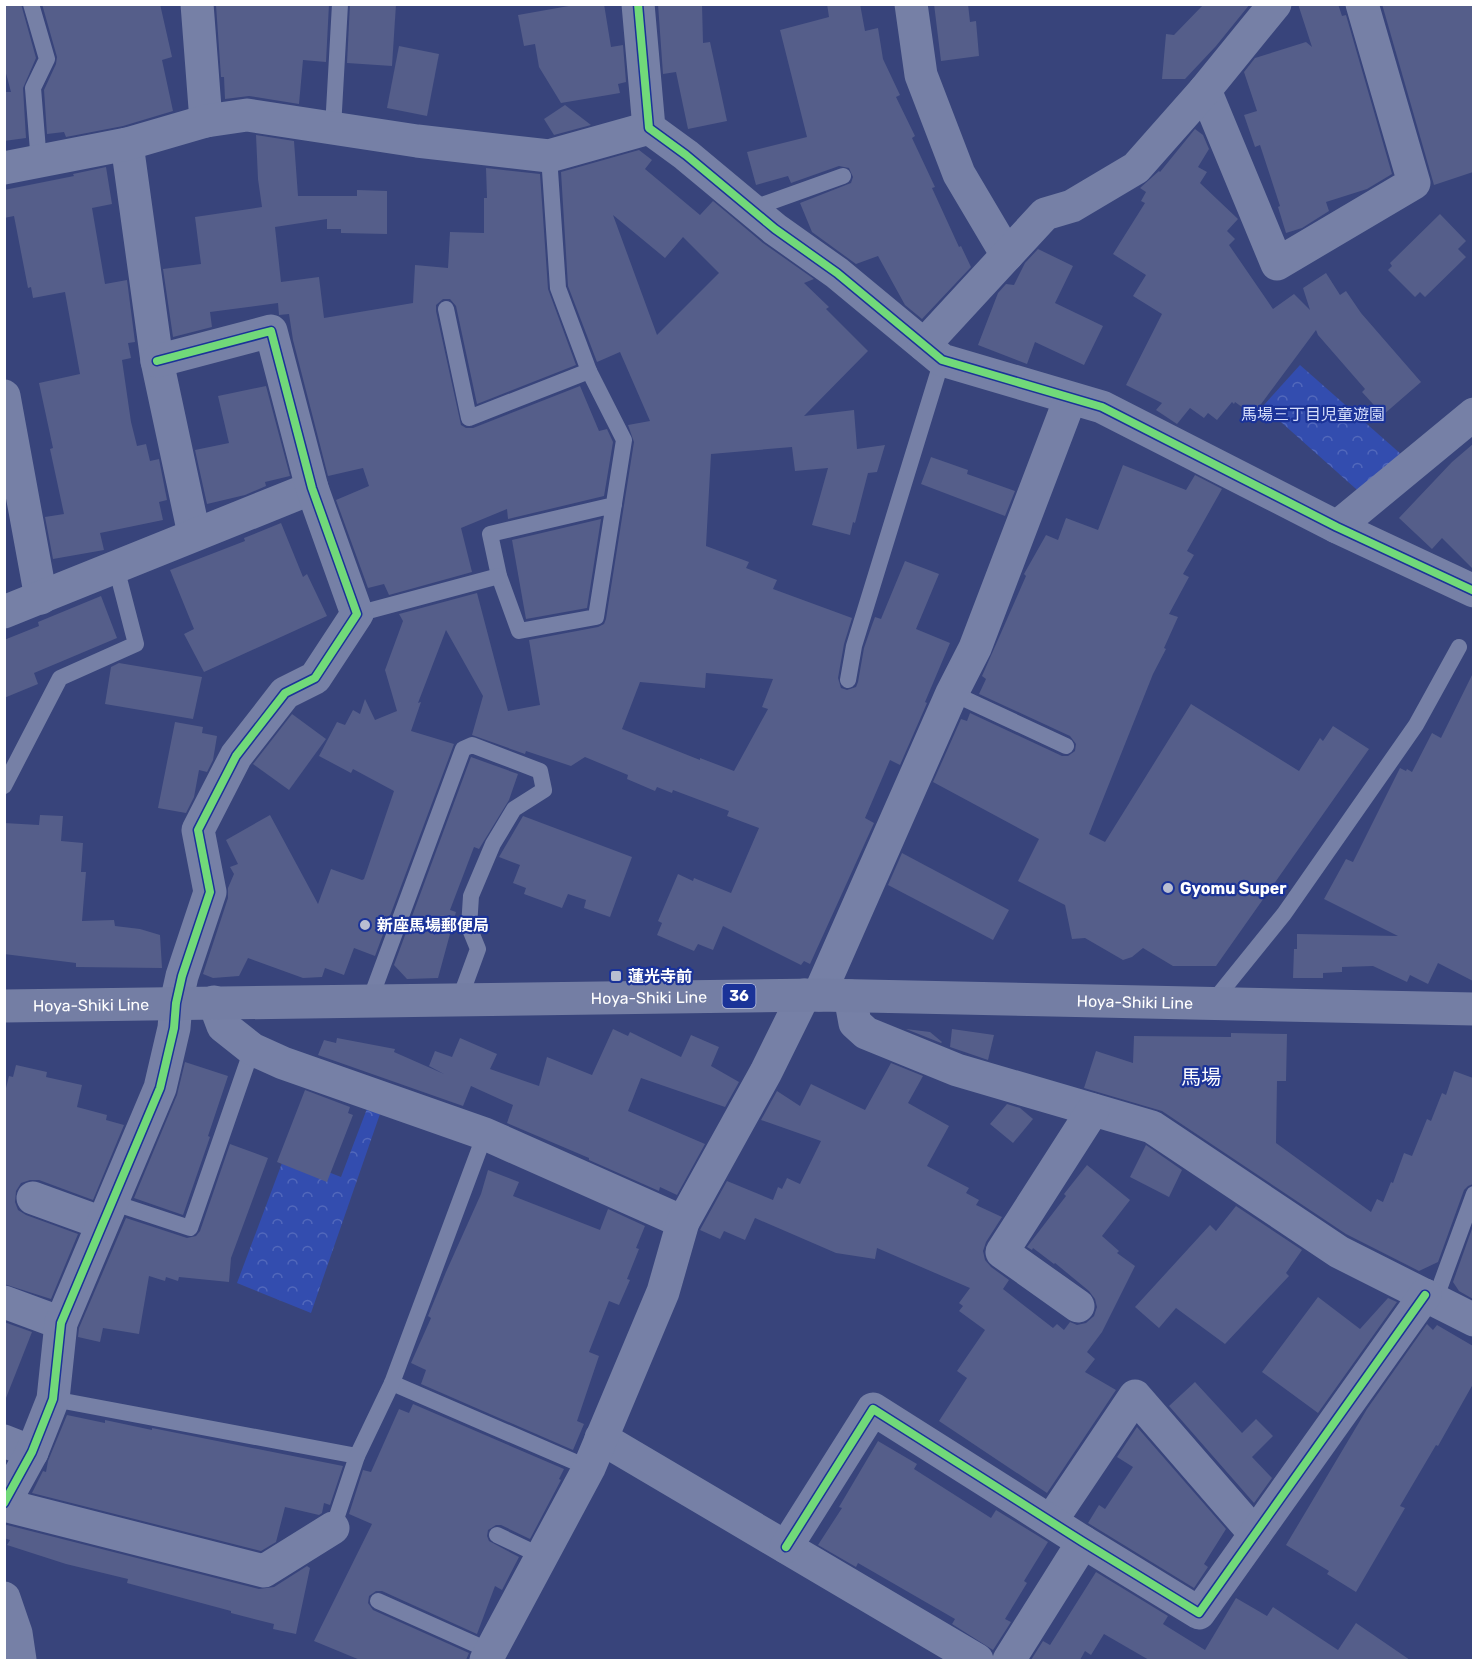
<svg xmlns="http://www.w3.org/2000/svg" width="1478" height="1665" font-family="Rubik,'Noto Sans JP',sans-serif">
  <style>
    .forest { fill: url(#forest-crowns) }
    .building { fill: #555e8a; fill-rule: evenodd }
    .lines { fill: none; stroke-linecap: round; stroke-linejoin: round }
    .service { stroke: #7680a6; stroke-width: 16 }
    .minor { stroke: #7680a6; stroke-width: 33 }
    .primary { stroke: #747ea4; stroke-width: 33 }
    .cycleway-casing { stroke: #1b3398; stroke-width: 11 }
    .cycleway { stroke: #71d979; stroke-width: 8 }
    .poi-dot { fill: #b9bed1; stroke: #1b3398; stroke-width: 2 }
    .labels { text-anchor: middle; stroke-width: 4.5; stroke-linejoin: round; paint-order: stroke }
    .shield { fill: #1b3398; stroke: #bbc2e0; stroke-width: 1.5 }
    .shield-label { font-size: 15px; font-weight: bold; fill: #fff }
    .park-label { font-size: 16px; fill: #d6defb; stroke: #1b3398 }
    .poi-label { font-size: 16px; font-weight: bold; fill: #fff; stroke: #1b3398; text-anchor: start }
    .street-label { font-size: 16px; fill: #fff; stroke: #1b3398 }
    .quarter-label { font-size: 20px; fill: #fff; stroke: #1b3398 }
  </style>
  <defs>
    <pattern id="forest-crowns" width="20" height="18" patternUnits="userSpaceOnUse" patternTransform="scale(1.5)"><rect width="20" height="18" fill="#334daf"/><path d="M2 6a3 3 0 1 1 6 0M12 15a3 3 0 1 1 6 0" fill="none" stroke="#5268bb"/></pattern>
  </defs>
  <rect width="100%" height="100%" fill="#38447b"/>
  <g class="forest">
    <path d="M1300 365 1402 455 1365 497 1263 406Z"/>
    <path d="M368 1106 381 1111 311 1313 237 1283 285 1155 341 1177Z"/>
  </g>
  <g class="building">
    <path d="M4 4H21L36 58 23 88 26 138 4 141V92H11L4 66Z"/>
    <path d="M42 4H160L172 57 162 60 173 111 123 126 66 137 64 132 47 134 44 90 56 64 57 57Z"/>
    <path d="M329 4 326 62 303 60 299 104 249 96 225 99 224 77H221L216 5Z"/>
    <path d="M350 4H396L392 66 347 63Z"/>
    <path d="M580 4H604L611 47 623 45 626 82 618 84 620 93 561 103 539 67 535 44 524 46 518 15Z"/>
    <path d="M658 4H702L703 43 710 42 727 121 688 129 676 72 663 74Z"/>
    <path d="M827 4H860L865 31 878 28 883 59 900 95 896 97 915 136 912 138 935 187 932 188 959 247 961 246 971 267 922 319 905 305 878 256 856 264 812 232 800 203 851 183 853 177 849 168 839 166 791 183 788 176 756 185 747 152 807 137 780 30 829 17Z"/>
    <path d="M934 4H968L970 22 976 21 979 56 941 61Z"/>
    <path d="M1204 4H1250L1216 46 1185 79H1162L1166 34 1174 35Z"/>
    <path d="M1298 4H1338L1342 16 1346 15 1392 174 1367 189 1326 202 1329 211 1302 228 1286 233 1278 207 1280 206 1260 145 1255 147 1244 115 1257 111 1244 72 1255 58 1306 42 1312 47Z"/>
    <path d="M1382 4H1473V172L1434 185Z"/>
    <path d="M399 46 439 54 427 116 387 108Z"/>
    <path d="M565 105 591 125 554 135 544 119Z"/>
    <path d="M1195 129 1203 135 1209 149 1198 167 1207 172 1200 183 1238 219 1227 231 1235 239 1229 245 1273 309 1294 294 1310 310 1303 288 1326 273 1340 295 1346 291 1361 313 1421 382 1383 415 1362 392 1365 389 1318 335 1316 330 1253 415 1235 402 1234 404 1232 402 1217 420 1208 413 1204 418 1190 408 1177 424 1156 410 1162 403 1126 385 1162 314 1133 296 1146 275 1113 254 1145 203 1141 201 1146 192 1140 188 1159 171 1160 172Z"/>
    <path d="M256 135 294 141 298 196H357V190L387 191V234L341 233V229H327V219L275 227 281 282 319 277 324 318 413 303 415 265 448 268 450 232 484 233V198H487L486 168 540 174 548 289 576 365 477 404 456 306 450 299H443L436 305V311L461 425 466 428H473L580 386 599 431 607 429 613 442 604 496 508 519 507 509 461 528 472 572 389 595 384 584 368 588 336 500 369 486 363 468 328 476 293 340 289 314 279 315 278 303 210 312 212 327 173 337 163 269 201 264 195 217 262 207 258 179Z"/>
    <path d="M639 150 652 160 645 169 700 215 713 201 763 243 814 279 804 283 829 307 826 309 868 351 804 416 854 410 857 449 885 445 877 472 868 473 855 523 853 522 850 535 812 525 828 468 795 471 792 447 711 454 706 546 749 562 746 568 777 580 773 589 852 618 844 644 838 678 841 688 847 690 856 687 858 682 864 648 872 625 875 617 881 619 905 561 939 574 916 629 950 643 925 702 927 703 900 765 890 760 865 818 874 823 810 964 804 961 801 965 723 926 713 950 698 944 694 951 657 935 662 923 658 921 678 874 693 881 694 878 731 893 759 828 727 816 729 811 673 790 672 793 657 787 655 791 627 779 628 775 585 757 571 766 526 751 525 754 472 735 483 696 446 630 418 703 421 702 411 731 454 744 375 956 354 948 344 975 325 968 322 977 303 978 248 958 239 976 213 978 203 974 228 898V888L234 874 230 867 238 864 226 840 270 815 318 904 331 869 362 880 364 879 394 791 353 769 351 773 319 756 337 722 345 725 353 710 360 714 365 699 375 720 397 711 385 670 403 621 399 614 477 593 508 711 540 705 529 640 598 627 604 624 606 619 634 442 628 425 650 421 620 352 597 362 568 286 561 172ZM613 215 665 258 683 237 719 273 657 335ZM706 673 773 679 762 707 768 709 734 771 700 758V760L622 729 640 682 705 688Z"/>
    <path d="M106 167 112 204 92 208 105 284 127 280 135 342 128 343 131 358 122 360 131 422 137 446 146 444 150 461 159 459 167 500 159 502 163 520 100 533 104 550 53 559 45 517 64 514 50 449 53 448 39 383 80 374 65 292 33 298 31 287 28 288 14 216 4 218V190L74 176 73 174Z"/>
    <path d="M1440 214 1466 241 1458 249 1466 257 1425 297 1420 292 1415 297 1388 270 1392 266 1390 263Z"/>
    <path d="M1038 249 1073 266 1055 303 1103 326 1084 365 1035 342 1027 364 978 345 998 293 1006 284 1014 285 1025 263Z"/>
    <path d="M266 386 290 476 265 482 266 486 245 495 207 504 195 450 229 443 218 396Z"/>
    <path d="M1473 444V569L1442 538 1432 549 1399 518 1452 462Z"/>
    <path d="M931 457 968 470 967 474 1015 491 1005 516 921 484Z"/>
    <path d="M1123 465 1186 490 1195 475 1222 489 1187 551 1194 555 1183 574 1189 577 1169 614 1178 617 1164 648 1166 649 1153 674 1089 834 1105 842 1191 704 1299 771 1320 738 1323 741 1333 726 1369 749 1216 966H1173L1143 948 1132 957 1123 960 1085 938 1072 939 1065 905 1018 881 1039 839 933 782 961 719 967 721 970 713 1062 756H1068L1075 751 1076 744 1070 736 979 694 986 679 982 676 1026 576 1024 574 1046 535 1058 540 1066 518 1098 530Z"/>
    <path d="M601 519 587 608 526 619 512 540Z"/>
    <path d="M281 523 303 577 307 574 327 616 204 672 184 634 194 629 170 570 245 541 244 538Z"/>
    <path d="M101 596 117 638 34 673 38 684 4 698V640L39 626 38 622Z"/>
    <path d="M119 663 202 677 193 719 105 704 111 667Z"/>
    <path d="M1473 673V981L1438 963 1428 984 1410 975 1407 982 1373 966 1342 967V972L1323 973V978H1293L1294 949H1297V934L1398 936 1324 899 1346 859 1353 862 1400 768 1406 771 1407 769 1412 772 1432 733 1441 738Z"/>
    <path d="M292 714 326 739 289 790 253 764Z"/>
    <path d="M175 722 203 727 202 733 217 736 213 760 207 772 199 770 194 797 186 813 158 808Z"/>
    <path d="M471 757 518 774 509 800 479 849 474 847 450 910 456 912 438 978 407 979 394 965Z"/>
    <path d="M40 815 63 816 61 841 83 843 81 872H86L82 921 114 920 115 926 140 929 160 935 162 968 76 967V963L4 954V823L39 825Z"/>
    <path d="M523 816 632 857 610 917 584 908 586 900 568 894 562 908 524 894 526 888 513 883 520 865 499 857Z"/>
    <path d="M902 853 1009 910 993 940 888 885Z"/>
    <path d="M613 1029 628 1036 630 1032 681 1057 691 1035 719 1047 711 1066 739 1082 725 1107 641 1078 628 1111 705 1144 677 1195 660 1187 659 1191 589 1160V1158L507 1123 513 1105 471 1086 463 1106 318 1055 324 1040 336 1043 337 1038 395 1049 394 1052 444 1074 429 1066 435 1051 452 1057 460 1038 497 1054 490 1069 539 1086 547 1057 592 1075Z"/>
    <path d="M906 1029 930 1032 942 1042 941 1043Z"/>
    <path d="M952 1029 994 1035 988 1060 950 1047Z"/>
    <path d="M1231 1033 1287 1034 1286 1081H1277L1276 1143 1371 1212 1377 1199 1383 1202 1391 1182 1393 1183 1404 1153 1412 1156 1427 1119 1431 1121 1442 1093 1446 1095 1454 1071 1473 1078V1184L1468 1186 1464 1190 1438 1262 1419 1271 1346 1234 1162 1111 1084 1088 1096 1051 1133 1063 1134 1036 1231 1037Z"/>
    <path d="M185 1062 228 1076 208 1136 210 1137 183 1215 134 1198 177 1095Z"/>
    <path d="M891 1063 923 1076 908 1103 949 1126 927 1166 969 1188 966 1193 979 1200 976 1205 1002 1217 986 1242 983 1251 985 1260 991 1267 1009 1280 1003 1289 1053 1328 1057 1324 1064 1330 1070 1322 1077 1325 1086 1323 1094 1316 1097 1307 1095 1299 1089 1291 1055 1263 1054 1264 1033 1248 1032 1250 1027 1247 1066 1196 1064 1194 1087 1165 1130 1200 1102 1236 1119 1251 1117 1253 1135 1266 1102 1332 1087 1352 1095 1359 1085 1372 1116 1390 1047 1493 939 1421 967 1378 957 1371 985 1330 959 1311 963 1306 959 1303 970 1288 877 1248 875 1259 836 1253 755 1218 745 1240 724 1231 720 1239 700 1230 727 1181 773 1200 778 1187 782 1189 787 1178 800 1184 821 1141 761 1120 777 1091 800 1106 811 1084 865 1110Z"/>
    <path d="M16 1065 47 1072 46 1077 82 1085 77 1107 107 1115 106 1120 124 1125 93 1200 39 1180H30L21 1183 16 1191 15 1202 18 1210 26 1215 78 1234 51 1299 4 1284V1096L9 1076 13 1077Z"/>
    <path d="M305 1090 350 1107 348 1113 353 1115 327 1182 277 1162Z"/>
    <path d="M1007 1104 1020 1108 1033 1119 1013 1143 990 1124Z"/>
    <path d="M230 1144 268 1158 231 1258 229 1282 179 1277 178 1281 166 1277 165 1281 149 1276 139 1334 103 1328 100 1342 78 1337 79 1328 126 1218 187 1238 196 1236 200 1231Z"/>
    <path d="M1146 1145 1182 1170 1169 1197 1130 1177Z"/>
    <path d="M488 1170 519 1182 513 1196 600 1230 608 1209 645 1226 636 1248 639 1249 627 1279 630 1280 619 1305 609 1301 589 1352 599 1356 577 1421 584 1424 573 1450 421 1384 426 1370 411 1363 431 1318 428 1316 446 1272 481 1194Z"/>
    <path d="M1236 1206 1302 1250 1286 1273 1289 1276 1225 1344 1176 1308 1159 1328 1135 1307 1210 1225 1216 1231Z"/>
    <path d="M1473 1226V1299L1459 1291 1453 1282Z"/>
    <path d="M1318 1297 1360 1329 1388 1298 1397 1302 1318 1413 1262 1372Z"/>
    <path d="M4 1322 32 1332 6 1398H4Z"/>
    <path d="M1427 1324 1433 1330 1437 1325 1473 1346V1384L1438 1446 1436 1445 1400 1506 1405 1508 1356 1592 1327 1574 1329 1571 1286 1545 1367 1409Z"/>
    <path d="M1195 1382 1242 1433 1256 1419 1273 1436 1252 1457 1272 1478 1254 1503 1169 1406Z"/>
    <path d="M413 1404 564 1469 559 1479 561 1480 530 1539 501 1525H496L488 1530 487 1536 489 1541 519 1557 502 1590 495 1586 477 1634 382 1591H376L369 1596 368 1603 373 1610 469 1653 466 1660H360L314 1641 372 1524 349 1514 363 1470 371 1472 399 1409 409 1413Z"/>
    <path d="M67 1415 105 1423V1420L152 1430V1428L343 1466 330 1505 324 1503 322 1513 319 1515 285 1507 276 1542 261 1551 32 1493 43 1471 46 1472 48 1461Z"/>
    <path d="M1137 1427 1226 1529 1204 1564 1208 1567 1194 1588 1088 1523 1099 1505 1105 1509 1133 1467 1117 1457Z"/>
    <path d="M878 1441 917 1464 914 1469 991 1518 996 1510 1048 1542 1024 1581 1027 1583 1005 1619 1011 1622 993 1650 952 1624 955 1619 858 1563 856 1567 818 1545 842 1508 839 1507Z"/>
    <path d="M7 1525 259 1589 274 1587 307 1566 310 1568 296 1634 273 1629 274 1624 231 1613V1611L127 1583 128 1579 66 1564 7 1545 10 1540 4 1538V1526Z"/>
    <path d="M1096 1572 1168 1616 1163 1624 1205 1650 1236 1598 1267 1616 1273 1607 1338 1650 1356 1623 1410 1660H1149L1104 1634 1091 1655 1085 1651 1080 1660H1031L1043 1641 1050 1645Z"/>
  </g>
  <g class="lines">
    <g class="service">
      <path d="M31 4 47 59 33 88 39 163"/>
      <path d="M333 128 340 4"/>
      <path d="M549 156 558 288 589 371 624 440 596 617 519 631 499 576 490 534 614 505"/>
      <path d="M751 209 843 176"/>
      <path d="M446 309 469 418 589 371"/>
      <path d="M357 614 499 576"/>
      <path d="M848 680 854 646 942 360"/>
      <path d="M952 693 1066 746"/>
      <path d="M4 786 60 678 136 644 116 567"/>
      <path d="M370 1000 463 749 472 745 540 771 544 790 514 809 493 844 471 896 469 927 478 949 460 998"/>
      <path d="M1212 1003 1284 914 1416 725 1459 647"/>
      <path d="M111 1202 190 1228 252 1049"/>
      <path d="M1435 1300 1474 1194"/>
      <path d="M392 1383 589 1468"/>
      <path d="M53 1399 357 1456 392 1383 485 1134"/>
      <path d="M333 1528 357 1456"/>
      <path d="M497 1535 541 1556"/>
      <path d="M378 1601 490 1651"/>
    </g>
    <g class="minor">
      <path d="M197 4 206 121"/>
      <path d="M638 4 649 128 686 155 775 229 837 273 942 360 1102 407 1337 527 1474 591"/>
      <path d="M911 4 921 75 959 174 1007 255"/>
      <path d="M1205 90 1277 264 1414 183 1362 4"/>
      <path d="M127 144 157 361 194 534"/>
      <path d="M4 168 127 144 206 121 247 115 417 141 549 156 649 128"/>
      <path d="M924 345 1045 214 1072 206 1136 168 1205 90 1275 4"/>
      <path d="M4 396 41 598"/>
      <path d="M1337 527 1474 414"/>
      <path d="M4 612 312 488"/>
      <path d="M819 995 952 693 975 648 1070 399"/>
      <path d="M850 996 855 1023 866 1033 957 1070 1152 1127 1339 1252 1474 1320"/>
      <path d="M214 1002 223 1026 252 1049 283 1063 485 1134 683 1222"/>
      <path d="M33 1198 102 1223"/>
      <path d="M4 1302 61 1323"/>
      <path d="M1078 1306 1002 1252 1093 1110"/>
      <path d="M601 1438 977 1660"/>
      <path d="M4 1441 32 1452"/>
      <path d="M4 1503 32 1452 53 1399 61 1323 160 1088 174 1028 176 1003 182 976 210 892 198 830 236 756 285 693 315 678 357 614 312 488 271 331 157 361"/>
      <path d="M4 1505 264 1571 333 1528"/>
      <path d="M1051 1521 1135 1396 1255 1534"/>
      <path d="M786 1547 873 1409 1083 1542 1199 1613 1425 1295"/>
      <path d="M4 1598 16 1633 20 1660"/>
      <path d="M486 1660 589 1468 663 1292 683 1222 766 1072 804 995"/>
      <path d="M1009 1660 1083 1542"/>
    </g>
    <path class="primary" id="s1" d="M4 1006 819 995 1474 1009"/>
    <defs>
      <g id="cycleway">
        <path d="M638 4 649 128 686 155 775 229 837 273 942 360 1102 407 1337 527 1474 591"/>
        <path d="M4 1503 32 1452 53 1399 61 1323 160 1088 174 1028 176 1003 182 976 210 892 198 830 236 756 285 693 315 678 357 614 312 488 271 331 157 361"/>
        <path d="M786 1547 873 1409 1083 1542 1199 1613 1425 1295"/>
      </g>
    </defs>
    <use href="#cycleway" class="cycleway-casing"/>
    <use href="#cycleway" class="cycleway"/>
  </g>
  <g class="poi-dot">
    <circle cx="1168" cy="888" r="6"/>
    <circle cx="365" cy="925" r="6"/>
    <rect x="610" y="970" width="12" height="12" rx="3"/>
  </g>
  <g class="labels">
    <rect class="shield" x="722.5" y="984" width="33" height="24" rx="4.5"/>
    <g class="shield-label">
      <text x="739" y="1001">36</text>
    </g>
    <g class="park-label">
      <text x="1313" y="420">馬場三丁目児童遊園</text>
    </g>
    <g class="poi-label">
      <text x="1180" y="894">Gyomu Super</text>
      <text x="377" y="931">新座馬場郵便局</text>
      <text x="628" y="982">蓮光寺前</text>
    </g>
    <g class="street-label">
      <text dy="6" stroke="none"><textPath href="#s1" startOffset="645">Hoya-Shiki Line</textPath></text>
      <text dy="6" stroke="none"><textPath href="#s1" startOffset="1131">Hoya-Shiki Line</textPath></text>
      <text dy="6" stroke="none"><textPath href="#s1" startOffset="87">Hoya-Shiki Line</textPath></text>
    </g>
    <g class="quarter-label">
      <text x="1201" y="1084">馬場</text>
    </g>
  </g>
  <rect width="1478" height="1665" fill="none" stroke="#ffffff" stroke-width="12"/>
</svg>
